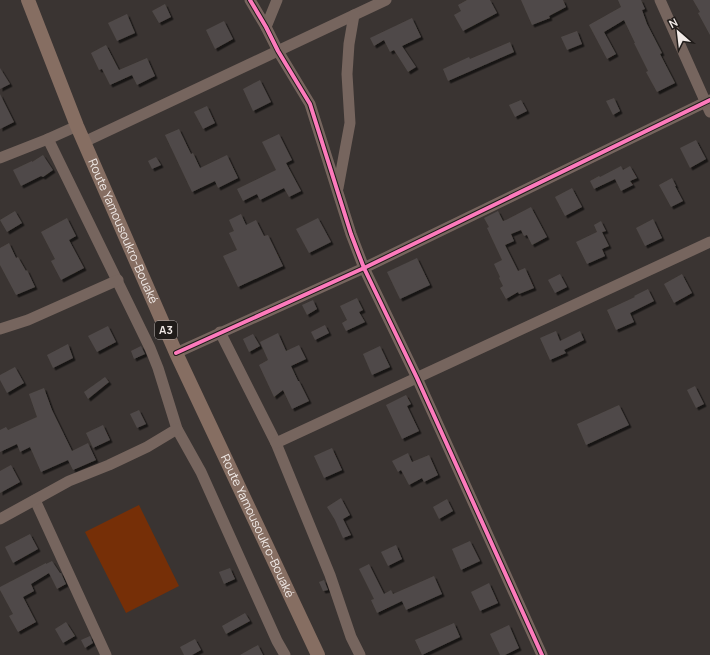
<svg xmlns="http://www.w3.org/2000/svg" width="710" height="655" font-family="Manrope,sans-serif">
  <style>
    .green { fill: #762f07 }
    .building { fill: #504a48; filter: url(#shadow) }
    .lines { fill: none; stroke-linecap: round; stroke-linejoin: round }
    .minor { stroke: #76655e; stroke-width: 11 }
    .major { stroke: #866e62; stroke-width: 14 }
    .cycleway-casing { stroke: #201c1a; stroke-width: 6 }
    .cycleway { stroke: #fd7abc; stroke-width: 4 }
    .labels { text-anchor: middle; stroke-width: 3; stroke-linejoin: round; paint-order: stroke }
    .shield { fill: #201c1a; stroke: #b2acaa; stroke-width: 1 }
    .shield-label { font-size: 11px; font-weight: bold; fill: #f1eae7 }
    .street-label { font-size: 12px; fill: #f1eae7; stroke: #201c1a }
  </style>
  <defs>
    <filter id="shadow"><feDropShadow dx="2.5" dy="2.5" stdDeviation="0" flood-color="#0009"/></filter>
  </defs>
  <rect width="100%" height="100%" fill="#3a3432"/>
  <path class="green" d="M139 505 179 586 126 613 85 532Z"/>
  <g class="building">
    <path d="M467 0H490L497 13 463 31 454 15 461 11 458 5Z"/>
    <path d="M521 0H563L566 7 549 16 550 18 532 25Z"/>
    <path d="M618 0H641L645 9 642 10 647 24 662 53 660 54 675 83 657 92 646 72 648 71 634 43H635L624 20 604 32 616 54 607 59 589 25 621 7Z"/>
    <path d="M693 0H710V35L698 13 700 12Z"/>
    <path d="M165 4 171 17 159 23 152 11Z"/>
    <path d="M127 14 135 33 117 41 108 23Z"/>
    <path d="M412 18 421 37 402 46 416 67 408 72 394 50 390 52 384 40 374 46 370 38Z"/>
    <path d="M224 21 233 39 215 49 206 30Z"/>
    <path d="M577 31 582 44 567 50 561 37Z"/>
    <path d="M510 42 514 52 448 81 443 69 469 57 470 59Z"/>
    <path d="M106 45 119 70 147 58 155 76 137 85 132 75 110 85 102 69 99 70 91 53Z"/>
    <path d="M0 68 10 84 0 89Z"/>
    <path d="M260 80 271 102 253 111 243 89Z"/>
    <path d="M0 94 14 122 0 129Z"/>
    <path d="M614 98 620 111 613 115 606 101Z"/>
    <path d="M521 100 527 111 515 117 509 105Z"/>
    <path d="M207 106 215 123 203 129 194 112Z"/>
    <path d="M179 129 191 154 193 153 200 168 227 155 238 178 218 188 215 181 192 192 165 135Z"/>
    <path d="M279 134 292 160 286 163 301 191 289 197 284 188 260 200 257 194 243 201 237 189 276 170 262 142Z"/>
    <path d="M696 140 706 159 690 168 680 148Z"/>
    <path d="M43 155 53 170 43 177 41 176 21 186 13 170 32 161V162Z"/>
    <path d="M156 157 161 165 152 169 148 161Z"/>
    <path d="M621 166 623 170 630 166 637 178 630 181 633 185 621 191 615 179 594 189 590 181 599 176 600 177Z"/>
    <path d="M672 178 676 186H675L683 201 671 207 659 185Z"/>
    <path d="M572 188 582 207 565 216 555 197Z"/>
    <path d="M531 207 547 237 532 245 527 235 524 236 521 230 511 234 514 241 505 245 518 271 525 268 534 288 519 294 518 292 506 299 500 288 503 286 499 278 500 277 494 264 502 260 487 228 489 227 484 218 498 211 503 221 506 220Z"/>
    <path d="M15 211 22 223 7 232 0 220Z"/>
    <path d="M241 214 246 225 256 220 264 236 268 235 283 266 238 287 223 256 237 250 229 233 234 231 229 220Z"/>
    <path d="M67 218 76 236 69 240 84 268 61 280 51 261 55 259 41 232Z"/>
    <path d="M318 218 331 242 309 253 296 229Z"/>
    <path d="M653 219 662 238 645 246 636 228Z"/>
    <path d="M601 221 606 231 602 232 609 246 602 249 605 256 587 264 576 242 597 232 594 225Z"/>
    <path d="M9 243 16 258 18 257 26 271 27 270 35 287 16 295 0 265V248Z"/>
    <path d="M417 258 430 285 400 299 387 272Z"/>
    <path d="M560 274 567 287 555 293 548 280Z"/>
    <path d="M682 274 692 293 674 303 664 284Z"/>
    <path d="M648 289 654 301 630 313 634 322 616 330 607 310 635 297 634 296Z"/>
    <path d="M357 298 363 310 359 312 365 322 346 331 342 323 347 320 340 306Z"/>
    <path d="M313 300 317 309 307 315 302 305Z"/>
    <path d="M325 325 329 333 315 340 311 332Z"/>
    <path d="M108 326 116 342 97 352 88 336Z"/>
    <path d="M556 331 560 341 580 331 584 340 564 350 566 353 550 360 540 338Z"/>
    <path d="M278 333 286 351 299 345 306 359 291 366 298 381H299L309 401 292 409 283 390 274 397 259 365 268 360 260 342Z"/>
    <path d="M253 334 260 346 249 352 243 339Z"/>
    <path d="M68 344 73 358 53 368 47 355Z"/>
    <path d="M141 346 145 354 134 359 131 351Z"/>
    <path d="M380 346 390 367 372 375 363 354Z"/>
    <path d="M15 367 24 383 7 393 0 380V375Z"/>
    <path d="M105 377 109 382 88 399 84 392Z"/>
    <path d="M695 386 704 404 696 408 687 390Z"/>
    <path d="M44 388 52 410 72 451 88 443 96 460 73 470 68 460 41 472 30 447 20 452 17 444 0 452V430L6 427 8 430 37 417 29 394Z"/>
    <path d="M406 395 411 404 407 406 419 431 402 439 386 405Z"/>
    <path d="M619 405 629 425 586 445 577 424Z"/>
    <path d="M139 410 146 424 137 428 130 414Z"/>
    <path d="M103 425 110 440 93 448 86 433Z"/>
    <path d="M332 448 342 470 324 478 314 456Z"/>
    <path d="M408 453 412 462 429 455 438 475 424 482 422 478 409 485 401 470 398 472 392 461Z"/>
    <path d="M11 465 20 482 0 493V471Z"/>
    <path d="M341 498 350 515 343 519 351 535 343 538 335 520 327 507Z"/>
    <path d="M447 499 453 511 439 519 433 507Z"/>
    <path d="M30 534 38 549 13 563 5 547Z"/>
    <path d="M470 541 480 561 461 570 452 549Z"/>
    <path d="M396 545 402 559 388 566 381 552Z"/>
    <path d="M52 561 60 573H61L66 584 57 589 49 573 31 584 34 591 23 597 36 622 18 632 9 616 13 614 0 590V587L46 563V564Z"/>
    <path d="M369 564 384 594 391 590 393 594 434 576 442 594 406 610 402 601 377 613 371 600 374 599 359 569Z"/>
    <path d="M230 568 235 579 224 584 219 572Z"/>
    <path d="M324 580 328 590 323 591 319 582Z"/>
    <path d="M489 583 498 603 480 611 471 592Z"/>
    <path d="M245 613 250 621 226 634 222 626Z"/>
    <path d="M66 622 75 636 63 643 55 629Z"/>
    <path d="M454 623 460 637 422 655 415 640Z"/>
    <path d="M509 625 519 648 505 655H500L490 634Z"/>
    <path d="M90 636 93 643 85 648 81 640Z"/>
    <path d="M195 639 201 650 192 655H184L180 647Z"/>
    <path d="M258 645 263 655H240Z"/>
  </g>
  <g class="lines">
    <g class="minor">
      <path d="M250 0 266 27 278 51 310 104 351 234 364 268 417 378 542 655"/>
      <path d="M660 0 710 112"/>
      <path d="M266 27 277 0"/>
      <path d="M48 139 150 348 158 368 177 429 201 472 277 641 285 655"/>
      <path d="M84 142 386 0"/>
      <path d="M0 158 48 139 77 126"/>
      <path d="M338 188 350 123 347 74 349 44 354 15"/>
      <path d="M0 329 28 320 118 280"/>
      <path d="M220 332 276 443 330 575 351 637 360 655"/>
      <path d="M176 353 364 268 710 100"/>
      <path d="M276 443 710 242"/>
      <path d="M35 500 106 655"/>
      <path d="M0 519 69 481 109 465 147 447 177 429"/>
    </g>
    <path class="major" id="s1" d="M28 0 77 126 176 353 318 655"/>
    <defs>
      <g id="cycleway">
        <path d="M250 0 266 27 278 51 310 104 351 234 364 268 417 378 542 655"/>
        <path d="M176 353 364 268 710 100"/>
      </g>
    </defs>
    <use href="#cycleway" class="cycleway-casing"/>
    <use href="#cycleway" class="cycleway"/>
  </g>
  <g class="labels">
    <rect class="shield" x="155" y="321" width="22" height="18" rx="3"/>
    <g class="shield-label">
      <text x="166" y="334">A3</text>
    </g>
    <g class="street-label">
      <text dy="4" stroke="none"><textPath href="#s1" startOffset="250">Route Yamousoukro-Bouaké</textPath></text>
      <text dy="4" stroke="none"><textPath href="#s1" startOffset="574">Route Yamousoukro-Bouaké</textPath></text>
    </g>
  </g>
  <g transform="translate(678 32) rotate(332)" stroke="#201c1a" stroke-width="3" paint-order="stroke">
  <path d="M0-3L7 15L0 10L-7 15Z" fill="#f1eae7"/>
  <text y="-6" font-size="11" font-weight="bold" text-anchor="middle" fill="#f1eae7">N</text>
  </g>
</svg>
